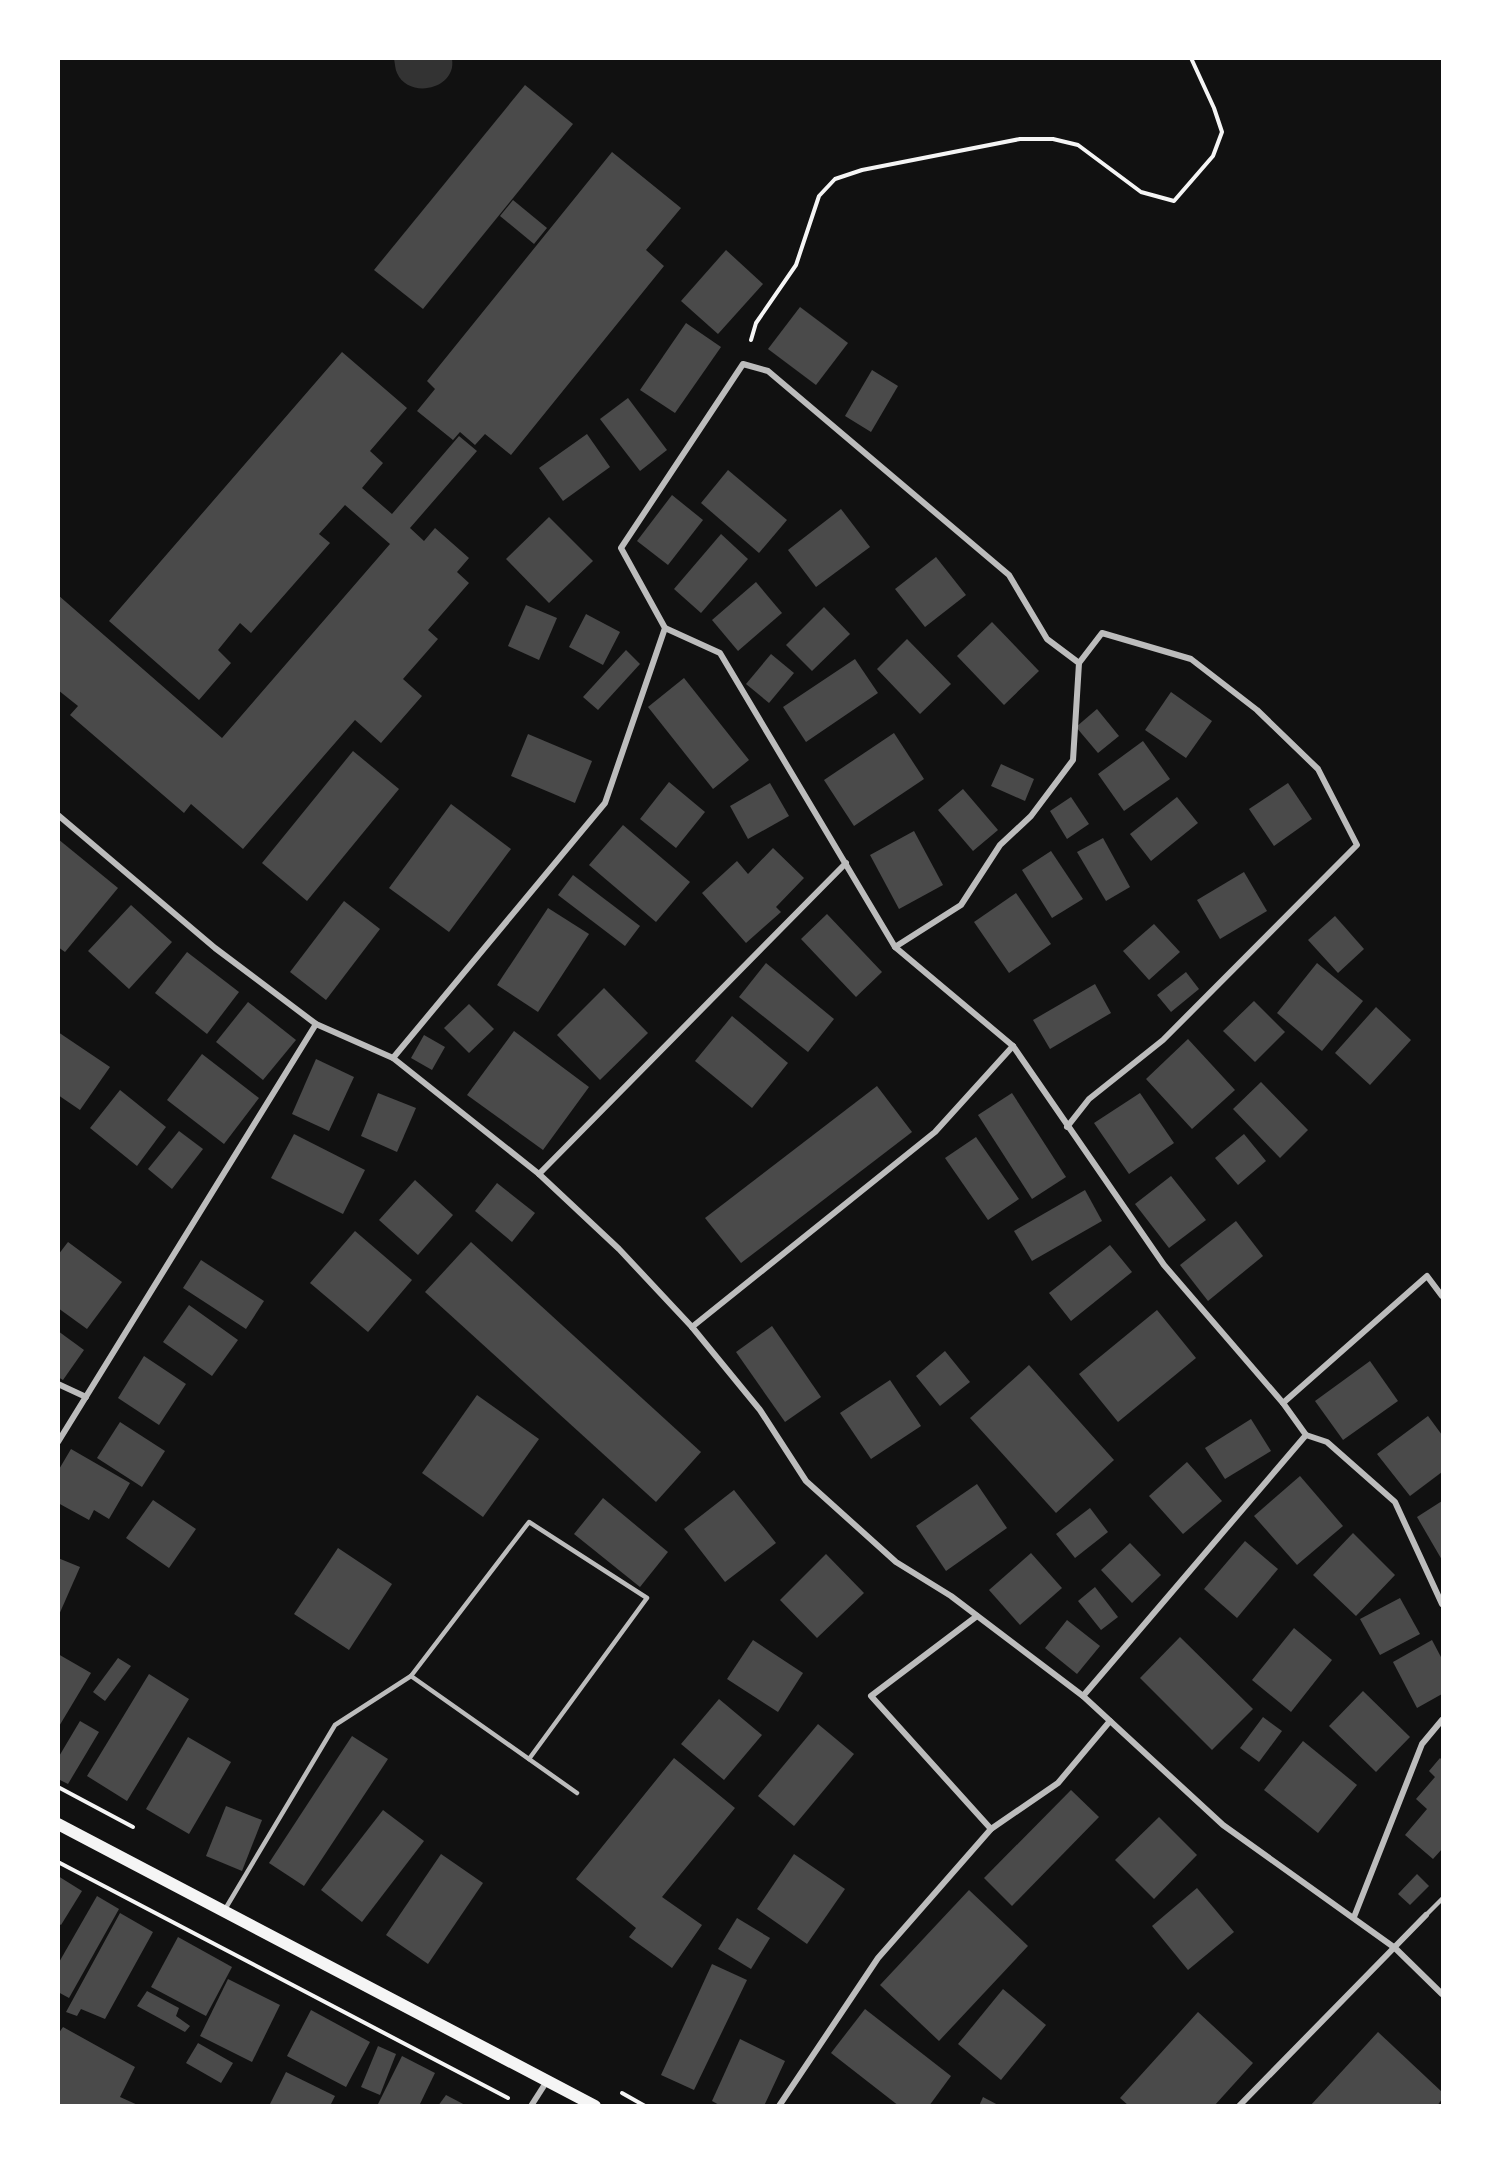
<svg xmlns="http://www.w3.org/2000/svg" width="1501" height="2164" font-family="Signika,sans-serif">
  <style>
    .water { fill: #333 }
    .building { fill: #4a4a4a }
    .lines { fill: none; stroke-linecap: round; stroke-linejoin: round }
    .path { stroke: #f5f5f5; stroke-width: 4 }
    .service { stroke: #bcbcbc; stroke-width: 4.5 }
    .minor { stroke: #bcbcbc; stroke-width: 6 }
    .secondary { stroke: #f5f5f5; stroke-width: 12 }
  </style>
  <rect width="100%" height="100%" fill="#111"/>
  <path class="water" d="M394 59H452C457 89 409 100 397 73 395 69 395 63 394 59Z"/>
  <g class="building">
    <path d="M525 85 573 124 423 309 374 270Z"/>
    <path d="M612 152 681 208 646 250 664 266 511 455 485 434 475 445 460 432 453 440 417 411 435 389 427 381Z"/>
    <path d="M513 200 547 228 534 244 500 216Z"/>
    <path d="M726 250 763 284 718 334 681 301Z"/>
    <path d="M800 307 848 343 816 385 768 349Z"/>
    <path d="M686 323 721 347 675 413 640 390Z"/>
    <path d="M342 352 407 408 370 451 383 463 362 488 392 514 459 436 477 451 410 528 424 541 435 528 469 558 457 572 469 583 428 630 438 639 403 679 422 696 381 743 355 720 243 849 191 804 184 813 70 715 78 706 58 690V595L222 738 390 544 345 505 319 534 330 543 251 633 240 623 218 650 231 663 199 700 109 621Z"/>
    <path d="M872 370 898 386 871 432 845 416Z"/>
    <path d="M628 398 667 450 640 471 600 419Z"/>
    <path d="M587 434 610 467 563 501 539 468Z"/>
    <path d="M728 470 787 520 759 553 701 503Z"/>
    <path d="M672 495 703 520 668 565 637 541Z"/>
    <path d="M841 509 870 547 816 587 788 550Z"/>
    <path d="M549 517 593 561 549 603 506 559Z"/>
    <path d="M721 534 748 559 701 613 674 589Z"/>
    <path d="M936 557 966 595 925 627 895 589Z"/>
    <path d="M756 582 782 613 738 651 712 620Z"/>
    <path d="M526 605 557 618 539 660 508 646Z"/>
    <path d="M824 607 850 634 812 671 786 645Z"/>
    <path d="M586 614 620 632 603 665 569 647Z"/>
    <path d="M992 622 1039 671 1004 705 957 656Z"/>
    <path d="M907 639 951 684 920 714 877 669Z"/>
    <path d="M626 650 640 664 598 710 583 697Z"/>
    <path d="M771 654 794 673 769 703 746 684Z"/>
    <path d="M855 659 878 693 806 742 783 707Z"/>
    <path d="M684 678 749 760 713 789 648 707Z"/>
    <path d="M1171 692 1212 721 1186 758 1145 730Z"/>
    <path d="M1097 709 1119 736 1098 753 1076 727Z"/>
    <path d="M894 733 924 779 854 826 824 780Z"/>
    <path d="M528 734 592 761 575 803 511 776Z"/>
    <path d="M1143 741 1170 779 1124 811 1098 774Z"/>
    <path d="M353 751 399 789 307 901 262 863Z"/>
    <path d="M1001 764 1034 779 1025 801 991 786Z"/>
    <path d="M669 782 705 812 676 848 640 819Z"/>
    <path d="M770 783 789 816 748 839 730 806Z"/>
    <path d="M1288 783 1312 819 1274 846 1249 809Z"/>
    <path d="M963 789 998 830 973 851 938 810Z"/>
    <path d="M1071 797 1089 824 1067 839 1050 811Z"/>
    <path d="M1177 797 1198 823 1151 861 1130 834Z"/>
    <path d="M451 804 511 849 449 932 389 888Z"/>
    <path d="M623 825 690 882 656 922 589 865Z"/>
    <path d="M914 831 943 885 899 909 870 855Z"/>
    <path d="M1103 838 1130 887 1106 901 1077 852Z"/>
    <path d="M58 839 118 888 65 952 58 947Z"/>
    <path d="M773 848 804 878 776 907 781 912 746 943 702 893 737 861 748 874Z"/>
    <path d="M1051 851 1083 899 1052 918 1022 870Z"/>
    <path d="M1244 872 1267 911 1220 939 1197 900Z"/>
    <path d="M573 875 640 926 625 946 558 895Z"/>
    <path d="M1016 893 1051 944 1009 973 974 922Z"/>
    <path d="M344 901 380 929 326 1000 290 972Z"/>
    <path d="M131 905 172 942 129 989 88 951Z"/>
    <path d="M548 908 589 934 538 1012 497 985Z"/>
    <path d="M827 914 882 972 856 997 801 939Z"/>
    <path d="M1335 916 1364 949 1338 973 1308 940Z"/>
    <path d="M1154 924 1180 952 1149 980 1123 951Z"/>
    <path d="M187 952 239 992 207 1034 155 993Z"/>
    <path d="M766 963 834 1019 808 1052 739 997Z"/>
    <path d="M1317 963 1363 1001 1322 1051 1277 1013Z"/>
    <path d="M1186 972 1199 989 1171 1012 1157 995Z"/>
    <path d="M1095 984 1111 1013 1050 1049 1033 1020Z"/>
    <path d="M604 988 648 1033 600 1080 557 1035Z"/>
    <path d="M1254 1001 1285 1032 1255 1062 1223 1031Z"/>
    <path d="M248 1002 296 1040 263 1080 216 1042Z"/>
    <path d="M469 1004 494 1029 469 1053 444 1028Z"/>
    <path d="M1376 1007 1411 1040 1370 1085 1335 1053Z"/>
    <path d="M732 1016 788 1063 752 1108 695 1061Z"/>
    <path d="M514 1031 589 1087 543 1150 467 1095Z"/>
    <path d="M58 1032 110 1067 80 1110 58 1095Z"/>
    <path d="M424 1035 445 1047 432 1070 411 1058Z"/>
    <path d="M1188 1039 1235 1090 1192 1129 1146 1079Z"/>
    <path d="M202 1054 259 1098 224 1144 167 1100Z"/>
    <path d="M316 1059 354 1077 329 1131 292 1114Z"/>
    <path d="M1261 1082 1308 1130 1280 1158 1233 1109Z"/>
    <path d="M877 1086 912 1132 741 1263 705 1218Z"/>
    <path d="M120 1090 166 1127 137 1166 90 1128Z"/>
    <path d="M378 1093 416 1108 397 1152 361 1136Z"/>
    <path d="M1012 1093 1066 1177 1032 1199 978 1115Z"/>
    <path d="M1140 1093 1174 1143 1129 1174 1094 1123Z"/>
    <path d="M179 1131 203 1149 172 1189 148 1169Z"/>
    <path d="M294 1134 365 1170 343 1214 271 1178Z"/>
    <path d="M1244 1134 1266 1161 1238 1185 1215 1158Z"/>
    <path d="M976 1137 1019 1199 988 1220 945 1158Z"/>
    <path d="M1171 1176 1206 1220 1169 1248 1135 1204Z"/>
    <path d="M415 1180 453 1215 418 1255 379 1220Z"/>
    <path d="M497 1183 535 1213 512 1242 475 1211Z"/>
    <path d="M1085 1190 1102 1221 1032 1261 1014 1231Z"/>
    <path d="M1236 1221 1263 1256 1208 1301 1180 1265Z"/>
    <path d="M355 1231 412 1280 368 1332 310 1283Z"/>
    <path d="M68 1242 122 1282 87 1329 58 1308V1255Z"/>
    <path d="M471 1242 701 1452 656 1502 425 1292Z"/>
    <path d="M1110 1245 1132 1272 1071 1321 1049 1293Z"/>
    <path d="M201 1260 264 1301 246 1329 183 1288Z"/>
    <path d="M189 1305 238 1340 212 1376 163 1342Z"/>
    <path d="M1157 1310 1196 1358 1118 1422 1079 1374Z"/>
    <path d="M772 1326 821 1397 785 1422 736 1352Z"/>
    <path d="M58 1331 84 1350 63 1380 58 1377Z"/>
    <path d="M945 1351 970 1382 940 1406 916 1376Z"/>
    <path d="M144 1356 186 1384 159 1425 118 1398Z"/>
    <path d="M1370 1361 1398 1401 1343 1440 1315 1401Z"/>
    <path d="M1029 1365 1114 1460 1056 1513 970 1418Z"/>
    <path d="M890 1380 921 1426 871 1459 840 1413Z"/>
    <path d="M477 1395 539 1439 483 1517 422 1473Z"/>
    <path d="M1428 1416 1442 1435V1472L1410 1496 1377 1454Z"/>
    <path d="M1251 1419 1271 1451 1225 1479 1205 1448Z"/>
    <path d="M120 1422 165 1451 142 1487 97 1458Z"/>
    <path d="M71 1449 130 1483 109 1519 94 1510 89 1520 58 1503V1471Z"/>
    <path d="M1187 1462 1222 1501 1183 1534 1149 1496Z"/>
    <path d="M1300 1476 1343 1526 1297 1565 1254 1516Z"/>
    <path d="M977 1484 1007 1528 946 1571 916 1526Z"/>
    <path d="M734 1490 776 1543 725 1582 684 1529Z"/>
    <path d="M603 1498 668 1552 640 1587 574 1534Z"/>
    <path d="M153 1500 196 1529 169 1568 126 1538Z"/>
    <path d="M1442 1501V1560L1417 1517Z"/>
    <path d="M1090 1508 1108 1532 1075 1558 1056 1534Z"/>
    <path d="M1353 1533 1395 1575 1356 1616 1313 1575Z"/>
    <path d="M1245 1541 1278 1569 1237 1618 1204 1589Z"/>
    <path d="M1130 1543 1161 1575 1132 1603 1101 1570Z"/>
    <path d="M338 1548 392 1584 349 1650 294 1614Z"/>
    <path d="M1031 1553 1062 1588 1020 1625 989 1590Z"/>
    <path d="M826 1554 864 1593 817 1638 780 1600Z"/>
    <path d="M58 1558 80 1567 58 1617Z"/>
    <path d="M1095 1587 1118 1617 1101 1630 1078 1601Z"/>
    <path d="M1400 1598 1420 1634 1380 1655 1360 1619Z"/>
    <path d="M1067 1620 1100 1646 1077 1674 1045 1648Z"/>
    <path d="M1294 1628 1332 1660 1291 1712 1252 1680Z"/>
    <path d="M1180 1637 1253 1709 1212 1750 1140 1678Z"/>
    <path d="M753 1640 803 1673 778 1712 727 1679Z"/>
    <path d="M1432 1640 1442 1659V1694L1417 1708 1393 1662Z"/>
    <path d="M58 1654 91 1673 58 1728Z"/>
    <path d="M118 1658 131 1666 105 1701 93 1692Z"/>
    <path d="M149 1674 189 1699 127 1801 87 1776Z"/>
    <path d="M1363 1691 1410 1737 1376 1772 1329 1726Z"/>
    <path d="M719 1699 762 1735 724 1780 681 1744Z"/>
    <path d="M1263 1717 1282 1731 1259 1762 1240 1748Z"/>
    <path d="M80 1721 99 1732 68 1784 58 1779V1758Z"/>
    <path d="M818 1724 854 1754 794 1826 758 1796Z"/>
    <path d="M352 1736 388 1759 304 1886 269 1863Z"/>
    <path d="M188 1737 231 1762 189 1834 146 1809Z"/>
    <path d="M1303 1741 1357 1785 1318 1833 1264 1790Z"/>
    <path d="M674 1758 735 1808 662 1897 702 1925 672 1968 629 1937 636 1928 576 1879Z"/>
    <path d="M1440 1758 1442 1760V1849L1433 1859 1405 1835 1427 1809 1416 1799 1435 1777 1429 1771Z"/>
    <path d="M1071 1790 1099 1817 1012 1906 984 1878Z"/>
    <path d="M226 1806 262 1820 242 1871 206 1856Z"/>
    <path d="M383 1810 424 1841 362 1922 321 1890Z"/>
    <path d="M1159 1817 1197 1855 1154 1899 1115 1860Z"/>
    <path d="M441 1854 483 1883 428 1964 386 1935Z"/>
    <path d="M794 1854 845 1889 807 1944 757 1909Z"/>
    <path d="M1417 1874 1429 1886 1410 1905 1398 1894Z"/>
    <path d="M58 1876 82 1891 61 1925 58 1923Z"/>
    <path d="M1197 1888 1234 1932 1188 1970 1152 1926Z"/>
    <path d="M969 1890 1028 1946 939 2041 880 1985Z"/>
    <path d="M97 1896 119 1909 69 1998 58 1992V1964Z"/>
    <path d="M120 1913 153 1932 105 2019 81 2009 77 2016 66 2012Z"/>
    <path d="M737 1918 770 1938 751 1969 718 1949Z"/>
    <path d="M178 1937 232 1967 206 2016 151 1987Z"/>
    <path d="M712 1964 747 1980 694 2090 661 2075Z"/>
    <path d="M228 1979 280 2005 252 2062 200 2036Z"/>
    <path d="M1003 1989 1046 2025 1001 2080 958 2044Z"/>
    <path d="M147 1991 179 2008 176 2016 190 2026 185 2032 137 2006Z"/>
    <path d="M865 2009 951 2076 929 2106H899L831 2053Z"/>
    <path d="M311 2010 370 2042 346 2087 287 2056Z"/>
    <path d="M1198 2012 1253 2063 1214 2106H1129L1120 2098Z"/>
    <path d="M63 2027 135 2067 120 2097 140 2106H58V2034Z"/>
    <path d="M1378 2032 1442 2092V2099L1437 2106H1310Z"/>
    <path d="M740 2039 785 2061 764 2106H721L712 2101Z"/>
    <path d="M198 2043 233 2063 221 2083 186 2063Z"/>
    <path d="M378 2046 396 2054 380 2095 361 2087Z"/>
    <path d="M402 2056 435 2073 419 2106H377Z"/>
    <path d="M286 2072 335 2096 330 2106H269Z"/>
    <path d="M446 2095 467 2106H438Z"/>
    <path d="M983 2097 1000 2106H979Z"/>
  </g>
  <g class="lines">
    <g class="path">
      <path d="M751 340 756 323 796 265 819 196 835 179 862 170 1020 139H1053L1078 145 1141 192 1174 201 1213 156 1222 132 1214 108 1191 58"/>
      <path d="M58 1787 133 1827"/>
      <path d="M58 1862 508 2098"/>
      <path d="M622 2093 645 2106"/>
    </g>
    <g class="service">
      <path d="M411 1676 577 1793"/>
      <path d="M224 1911 335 1725 411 1676 529 1522 647 1598 529 1759"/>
      <path d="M1426 1915 1442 1899"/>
    </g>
    <g class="minor">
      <path d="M665 628 720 653 895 947 1013 1046 1164 1265 1283 1403 1306 1435 1083 1696"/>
      <path d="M58 815 215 948 316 1024 393 1058 539 1174 619 1249 692 1327 760 1410 806 1481 896 1562 951 1596 1083 1696 1223 1825 1395 1948 1442 1994"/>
      <path d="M393 1058 605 803 665 628 621 548 743 364 768 371 1009 575 1047 639 1079 663 1073 760 1031 816 1000 845 961 905 895 947"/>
      <path d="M1067 1127 1089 1099 1163 1040 1357 845 1318 769 1257 710 1191 659 1102 633 1079 663"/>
      <path d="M539 1174 846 863"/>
      <path d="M692 1327 935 1132 1013 1046"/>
      <path d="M58 1384 86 1397"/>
      <path d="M1283 1403 1427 1276 1442 1296"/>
      <path d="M1306 1435 1327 1442 1395 1502 1442 1604"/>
      <path d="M58 1442 316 1024"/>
      <path d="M977 1616 871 1696 991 1829"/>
      <path d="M1354 1917 1422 1744 1442 1720"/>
      <path d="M531 2106 547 2081"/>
      <path d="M779 2106 878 1958 991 1829 1058 1783 1110 1721"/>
      <path d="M1239 2106 1426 1915"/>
    </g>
    <path class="secondary" d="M58 1824 595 2106"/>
  </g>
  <rect width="1501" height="2164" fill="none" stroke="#ffffff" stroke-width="120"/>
</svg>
